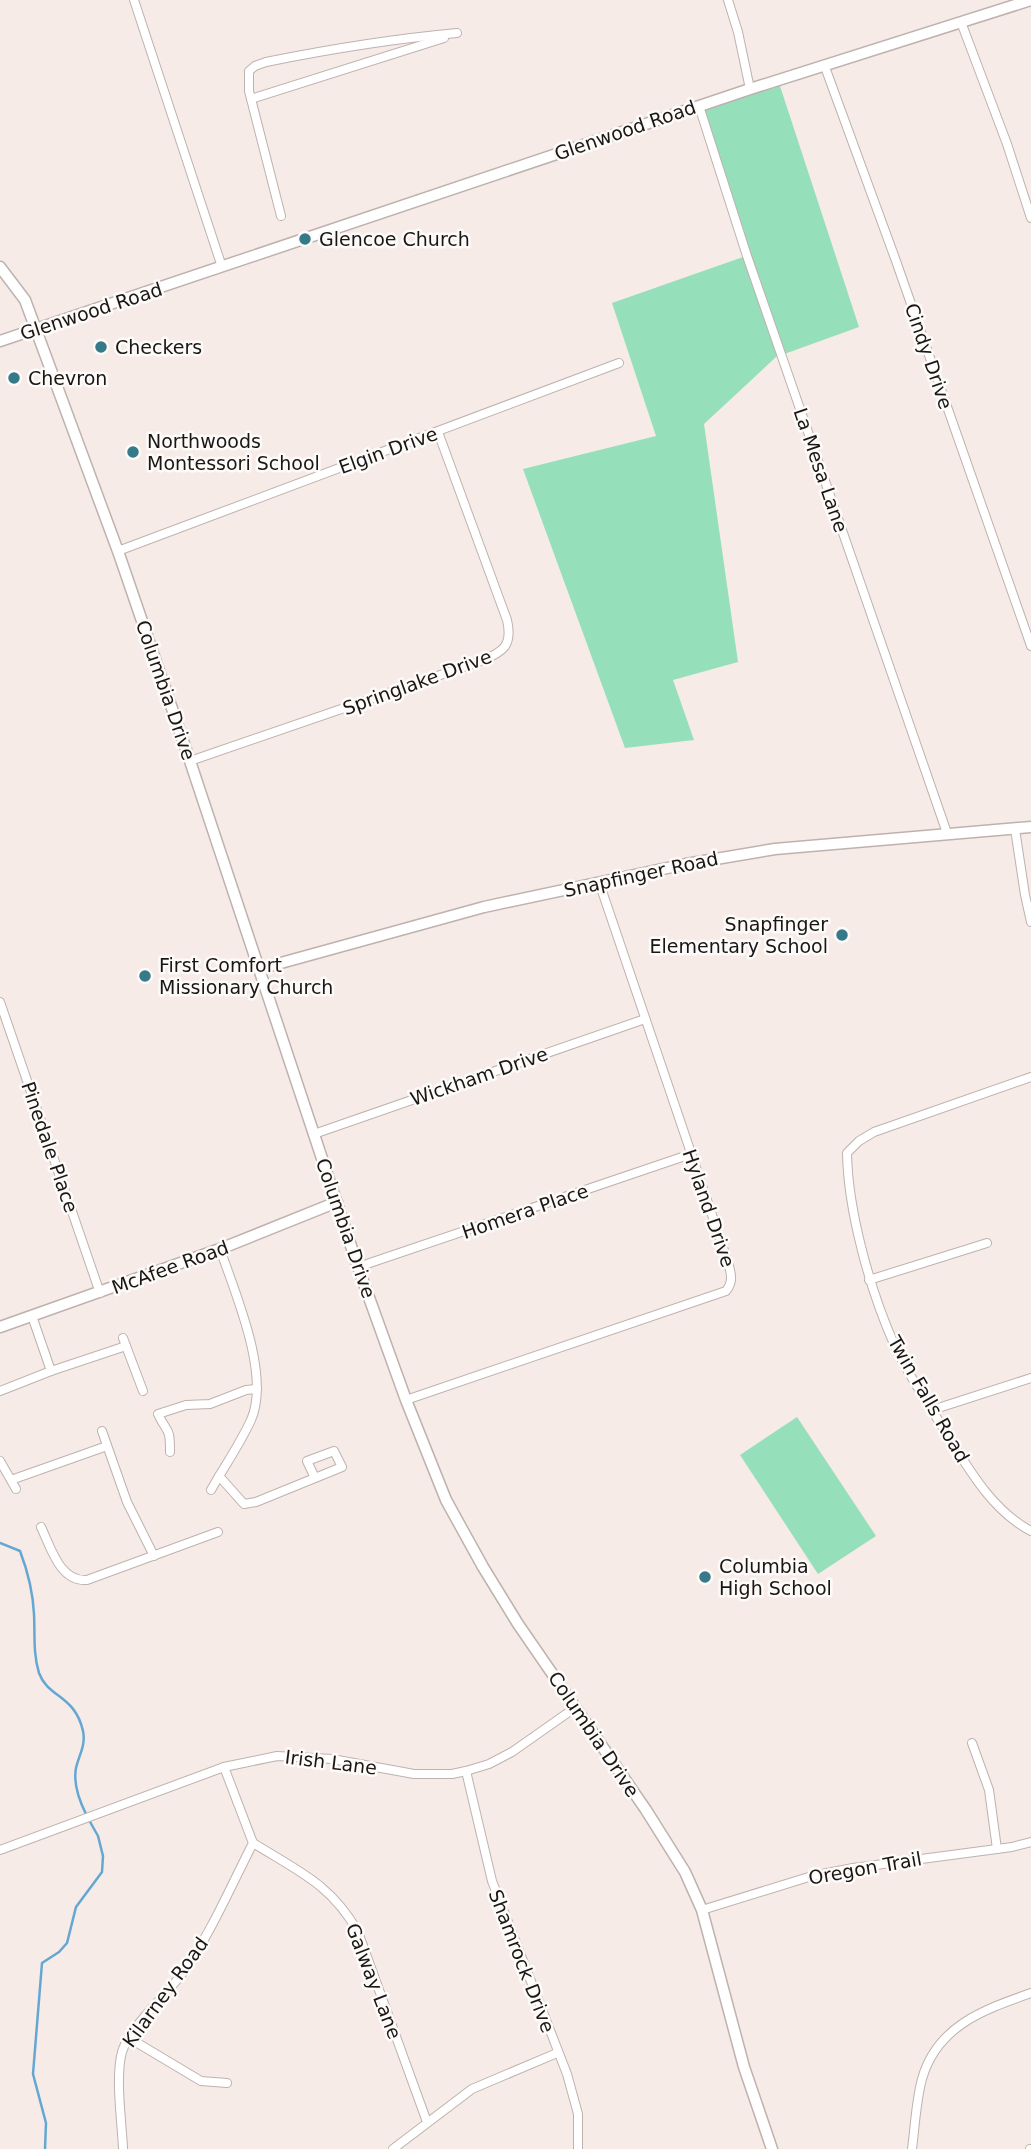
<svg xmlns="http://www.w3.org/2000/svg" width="1031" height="2149" font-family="'DejaVu Sans',sans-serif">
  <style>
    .green { fill: #95dfbb }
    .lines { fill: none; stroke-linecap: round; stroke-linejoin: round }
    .stream { stroke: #64a7d3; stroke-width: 2.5 }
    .street-casing { stroke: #beb2ae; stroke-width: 10 }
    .secondary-casing { stroke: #beb2ae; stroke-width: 13 }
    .street { stroke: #fff; stroke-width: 8 }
    .secondary { stroke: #fff; stroke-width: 10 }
    .poi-dot { fill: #367a8a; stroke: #fdfbfa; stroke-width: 2.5 }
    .labels { text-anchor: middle; stroke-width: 5; stroke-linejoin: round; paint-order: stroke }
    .street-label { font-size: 19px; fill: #1a1614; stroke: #fdfbfa }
    .poi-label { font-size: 19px; fill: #1a1614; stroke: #fdfbfa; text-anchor: start }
  </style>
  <rect width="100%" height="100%" fill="#f7ebe7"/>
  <g class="green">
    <path d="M780 86 859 327 776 357 704 424 738 662 673 680 694 740 625 748 523 469 656 436 612 303 746 256 702 109Z"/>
    <path d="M797 1417 876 1536 818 1574 740 1455Z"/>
  </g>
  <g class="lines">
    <g class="stream">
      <path d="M0 1543 20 1551C28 1572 33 1593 34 1614 35 1634 33 1654 39 1673 48 1698 75 1695 83 1731 86 1745 79 1755 76 1768 73 1784 79 1800 86 1814"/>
      <path d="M45 2149 46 2123 33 2074 42 1963 59 1952 67 1943 76 1907 102 1872 103 1856 98 1836 89 1820"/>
    </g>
    <defs>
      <g id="street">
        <path d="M134 0 222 267"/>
        <path d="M728 0 738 32 750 89"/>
        <path d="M961 22 1007 144 1031 218"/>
        <path d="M825 67 896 261 1031 646"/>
        <path d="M251 99 444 38"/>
        <path d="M699 106 747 256 947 833"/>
        <path d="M281 216 249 91V71L255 66 266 62C330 49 392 39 457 33"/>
        <path d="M118 551 619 363"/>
        <path d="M190 761 481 661C503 652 513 646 507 620L438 432"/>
        <path d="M1015 829 1025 895 1031 922"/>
        <path d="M0 1002 100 1293"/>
        <path d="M1031 1077 874 1132 859 1141 847 1153C848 1211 870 1290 894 1344 908 1376 930 1406 948 1436 970 1471 993 1511 1031 1531"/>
        <path d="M314 1134 645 1019"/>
        <path d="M358 1267 691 1154"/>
        <path d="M869 1280 987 1243"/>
        <path d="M32 1316 51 1371"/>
        <path d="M123 1338 143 1391"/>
        <path d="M0 1391 51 1371 126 1346"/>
        <path d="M406 1400 726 1291C735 1280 730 1271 727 1259L599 882"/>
        <path d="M932 1410 1031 1378"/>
        <path d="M102 1431 127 1502 154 1556"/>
        <path d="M170 1452C170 1426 168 1435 158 1414L186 1405 210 1404 246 1390 257 1389"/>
        <path d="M0 1461 16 1489"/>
        <path d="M219 1476 244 1504 256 1502 342 1467 334 1451 307 1461 315 1478"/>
        <path d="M11 1480 107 1446"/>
        <path d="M211 1490C224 1467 240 1444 251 1420 271 1375 235 1293 220 1249"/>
        <path d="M41 1527C51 1548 60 1582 87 1580L218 1532"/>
        <path d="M972 1743 989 1790 997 1849"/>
        <path d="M466 1771 492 1881 567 2074 578 2114V2149"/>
        <path d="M253 1843C298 1871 331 1884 358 1932L427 2122"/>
        <path d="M0 1850 224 1767 277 1756 332 1759 414 1774H452L466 1771 489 1764 512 1752 576 1707"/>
        <path d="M702 1910 812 1876 853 1868 1012 1847 1031 1842"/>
        <path d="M129 2038 201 2081 227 2083"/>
        <path d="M123 2149C122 2123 115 2077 122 2052 129 2027 168 1994 184 1971 212 1931 231 1886 253 1843L224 1767"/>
        <path d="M393 2149 472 2089 557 2053"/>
        <path d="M912 2149C915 2126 916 2101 922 2079 937 2026 983 2010 1031 1993"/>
        <path d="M1030 2149H1031"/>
      </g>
      <g id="secondary">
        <path d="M0 267 25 300 119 554 190 761 358 1267 406 1400 446 1500 483 1567 518 1624 646 1810 685 1872 702 1910 744 2067 772 2149"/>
        <path d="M0 341 750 89 1031 0"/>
        <path d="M259 969 484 907 686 864 775 849 1031 827"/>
        <path d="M0 1327 220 1249 337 1202"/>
      </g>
    </defs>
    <use href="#street" class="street-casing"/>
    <use href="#secondary" class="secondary-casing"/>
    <use href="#street" class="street"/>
    <use href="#secondary" class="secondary"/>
  </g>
  <g class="poi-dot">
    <circle cx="305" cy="239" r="7"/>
    <circle cx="101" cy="347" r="7"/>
    <circle cx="14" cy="378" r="7"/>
    <circle cx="133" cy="452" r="7"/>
    <circle cx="842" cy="935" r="7"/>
    <circle cx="145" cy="976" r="7"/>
    <circle cx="705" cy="1577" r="7"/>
  </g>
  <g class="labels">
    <g class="street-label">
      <text transform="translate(625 130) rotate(-19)" y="7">Glenwood Road</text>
      <text transform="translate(91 311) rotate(-18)" y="7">Glenwood Road</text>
      <text transform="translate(929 356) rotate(71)" y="7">Cindy Drive</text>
      <text transform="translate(388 450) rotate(-20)" y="7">Elgin Drive</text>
      <text transform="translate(821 470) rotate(71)" y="7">La Mesa Lane</text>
      <text transform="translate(417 682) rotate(-20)" y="7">Springlake Drive</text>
      <text transform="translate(166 690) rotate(71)" y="7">Columbia Drive</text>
      <text transform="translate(641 874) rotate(-12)" y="7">Snapfinger Road</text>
      <text transform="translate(479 1076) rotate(-19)" y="7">Wickham Drive</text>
      <text transform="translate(50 1147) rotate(71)" y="7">Pinedale Place</text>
      <text transform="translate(709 1208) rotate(71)" y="7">Hyland Drive</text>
      <text transform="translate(525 1211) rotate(-19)" y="7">Homera Place</text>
      <text transform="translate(346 1228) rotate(71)" y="7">Columbia Drive</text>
      <text transform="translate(170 1267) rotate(-20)" y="7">McAfee Road</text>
      <text transform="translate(929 1399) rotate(60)" y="7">Twin Falls Road</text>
      <text transform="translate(594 1734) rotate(56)" y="7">Columbia Drive</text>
      <text transform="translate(331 1762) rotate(7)" y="7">Irish Lane</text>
      <text transform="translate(865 1868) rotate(-10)" y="7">Oregon Trail</text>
      <text transform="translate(522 1961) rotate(69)" y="7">Shamrock Drive</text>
      <text transform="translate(374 1981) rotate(69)" y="7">Galway Lane</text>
      <text transform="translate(165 1992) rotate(-54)" y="7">Kilarney Road</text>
    </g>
    <g class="poi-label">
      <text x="319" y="246">Glencoe Church</text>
      <text x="115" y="354">Checkers</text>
      <text x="28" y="385">Chevron</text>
      <text x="147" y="448">Northwoods<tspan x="147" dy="22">Montessori School</tspan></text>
      <text x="828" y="931" text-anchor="end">Snapfinger<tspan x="828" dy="22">Elementary School</tspan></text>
      <text x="159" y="972">First Comfort<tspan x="159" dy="22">Missionary Church</tspan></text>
      <text x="719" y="1573">Columbia<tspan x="719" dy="22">High School</tspan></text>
    </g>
  </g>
</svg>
